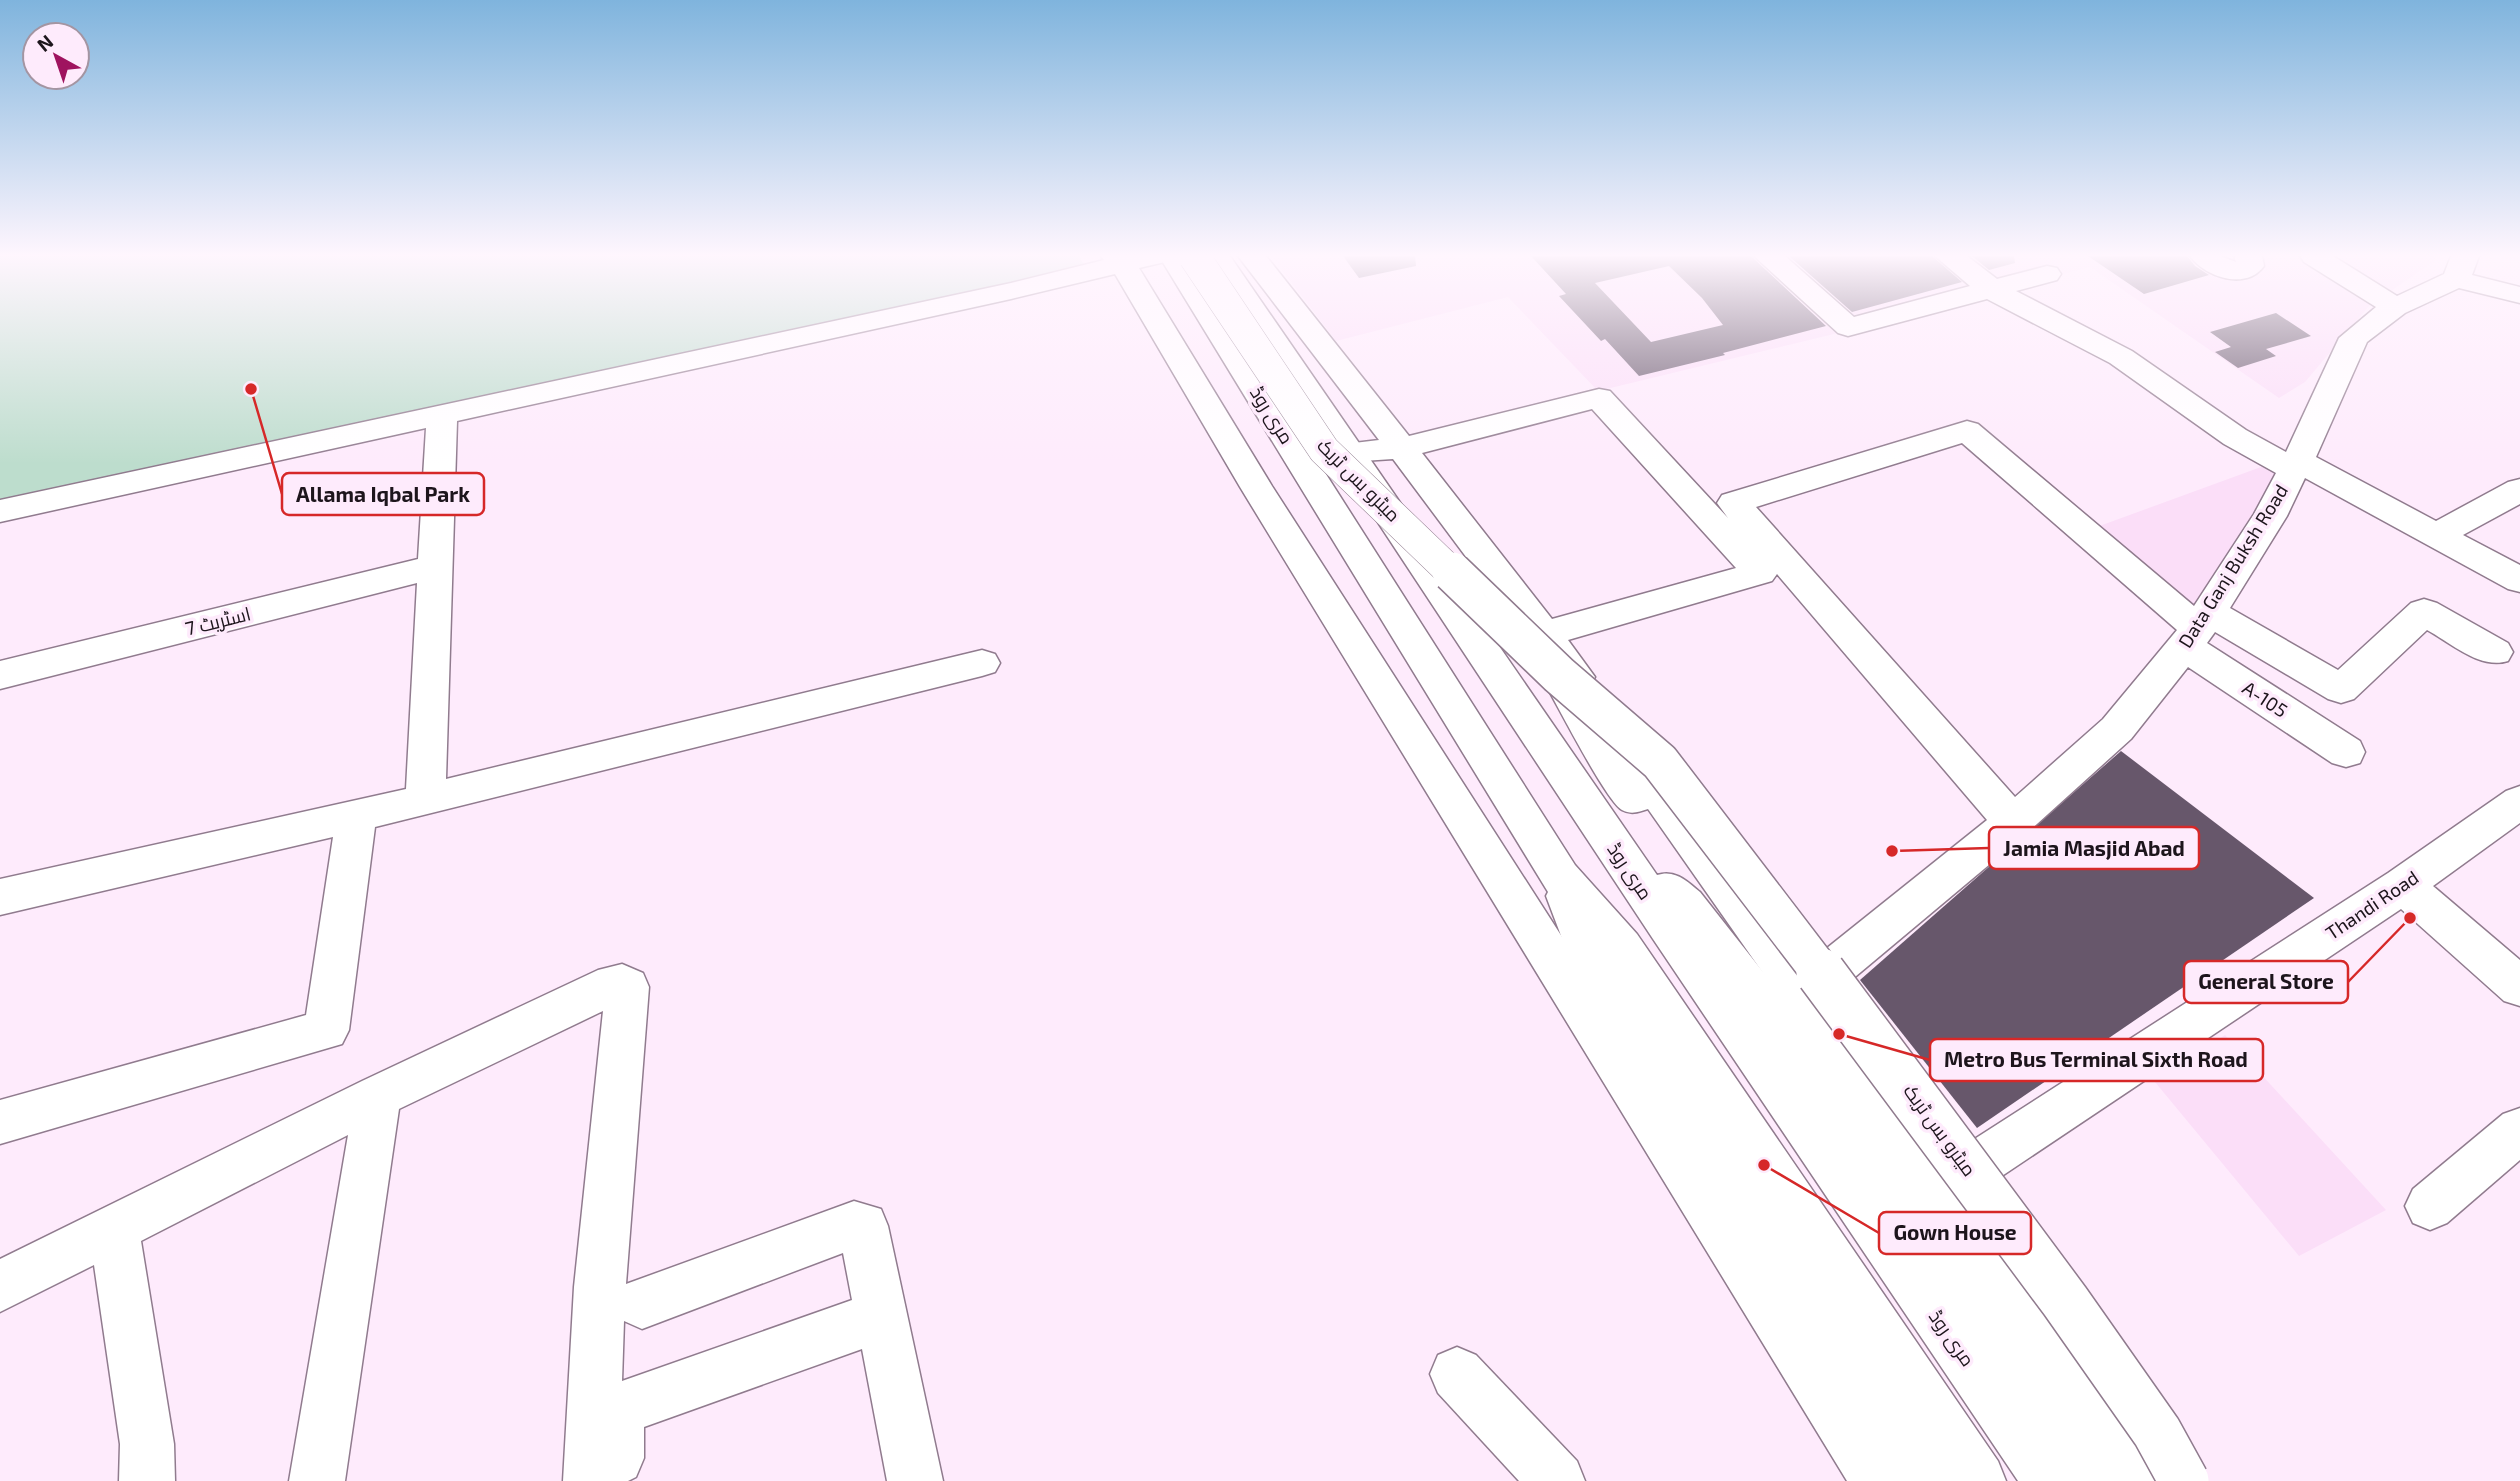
<svg xmlns="http://www.w3.org/2000/svg" width="2520" height="1481" font-family="'Exo 2',Cairo,sans-serif">
  <style>
    .built { fill: #fbdef8 }
    .green { fill: #bdddcd }
    .building { fill: #67576b; fill-rule: evenodd }
    .lines { fill: none; stroke-linecap: round; stroke-linejoin: round }
    .minor-casing { stroke: #907b8e; stroke-width: 3 }
    .major-casing { stroke: #907b8e; stroke-width: 3 }
    .minor { fill: #fff; fill-rule: evenodd }
    .major { fill: #fff; fill-rule: evenodd }
    .minor-bridge-far2-casing { stroke: #907b8e; stroke-width: 32; stroke-linecap: butt }
    .minor-bridge-far1-casing { stroke: #907b8e; stroke-width: 42; stroke-linecap: butt }
    .minor-bridge-casing { stroke: #907b8e; stroke-width: 52; stroke-linecap: butt }
    .minor-bridge-far2 { stroke: #fff; stroke-width: 31 }
    .minor-bridge-far1 { stroke: #fff; stroke-width: 39 }
    .minor-bridge { stroke: #fff; stroke-width: 49 }
    .labels { text-anchor: middle; stroke-width: 7; stroke-linejoin: round; paint-order: stroke }
    .street-label { font-size: 19px; fill: #1d151c; stroke: #feebfc }
    .leader { fill: none; stroke: #d62828; stroke-width: 2.5 }
    .callout-dot { fill: #d62828; stroke: #feebfc; stroke-width: 2.5 }
    .callout { fill: #feebfc; stroke: #d62828; stroke-width: 2.5 }
    .callout-label { font-size: 21px; text-anchor: middle; font-weight: bold; fill: #1d151c }
  </style>
  <rect width="100%" height="100%" fill="#feebfc"/>
  <g class="built">
    <path d="M1271 256H2436V260L2369 306 2305 382 2279 398 2090 267 1834 334 1598 391 1508 297 1336 341Z"/>
    <path d="M2272 463 2279 470 2258 515 2193 614 2094 528Z"/>
    <path d="M2225 1035 2386 1210 2299 1256 2155 1082Z"/>
  </g>
  <path class="green" d="M0 256H1079L1088 272 0 510Z"/>
  <g class="building">
    <path d="M1343 256H1415L1416 266 1359 278Z"/>
    <path d="M1531 256H1751L1826 326 1723 353 1725 355 1639 376 1605 339 1601 341 1559 296 1566 294ZM1669 266 1702 298 1723 325 1651 342 1595 283Z"/>
    <path d="M1789 256H1932L1962 282 1852 312Z"/>
    <path d="M1972 256H2014L2015 263 1989 270Z"/>
    <path d="M2088 256H2187L2195 266 2209 275 2144 294Z"/>
    <path d="M2276 313 2311 336 2266 349 2276 356 2238 368 2215 352 2231 347 2210 332Z"/>
    <path d="M2121 751 2314 898 1977 1128 1860 980Z"/>
  </g>
  <g class="lines">
    <defs>
      <g id="minor">
        <path d="M1101 256H1169L1165 262 1139 268 1272 486 1899 1461 1907 1481H1847L1240 487 1115 274 1011 299 457 421 446 779 982 650 995 654 1000 663 995 672 982 676 375 827 349 1030 342 1044 0 1144V1100L306 1015 333 837 0 915V879L406 789 417 583 0 689V661L418 559 426 428 0 522V500L1011 283 1104 260Z"/>
        <path d="M1238 256H1266L1409 436 1599 389 1610 391 1728 518 1717 503 1722 495 1967 421 1978 424 2194 606 2254 514 2276 473 2224 444 2110 363 1987 299 1848 336 1838 333 1754 256H1785L1854 317 1970 286 1935 256H1967L1997 279 2047 266 2057 268 2061 274 2057 280 2016 291 2132 351 2246 430 2286 452 2339 338 2376 307 2304 262 2300 256H2333L2397 296 2444 274 2451 256H2479L2472 275 2520 287V303L2459 288 2405 313 2367 342 2316 457 2436 521 2508 482 2520 479V504L2463 535 2520 565V592L2508 589 2305 478 2287 516 2230 608 2338 670 2411 603 2424 599 2437 603 2508 643 2513 652 2508 661C2480 670 2451 643 2427 630L2354 699 2341 703 2328 699 2215 632 2207 643 2360 741 2365 752 2360 763 2346 767 2332 763 2188 667 2131 739 2027 833 1831 997 1948 1156 2388 873 2506 791 2520 786V823L2433 886 2520 960V1006L2504 1001 2401 909 1975 1194 2172 1461 2180 1481H2119L1648 809C1639 812 1631 815 1622 810 1606 801 1557 704 1544 682L1552 672 1393 459 1348 462 1337 459 1332 452 1337 445 1379 440ZM1592 409 1736 568 1552 619 1422 453ZM1962 443 2177 630 2103 719 2015 797 1756 507ZM1777 574 1987 820 1807 964 1645 743 1631 739 1618 743 1585 688 1589 687 1595 677 1568 640 1772 581Z"/>
        <path d="M2190 256H2220L2236 262 2234 256H2262L2264 266C2246 291 2205 277 2190 256Z"/>
        <path d="M622 964 643 973 649 987 626 1284 854 1201 881 1209 888 1226 943 1481H887L862 1349 644 1427V1458L636 1477 628 1481H563L574 1287 603 1011 399 1109 345 1481H289L348 1135 141 1241 174 1444 175 1481H119L120 1444 94 1265 0 1312V1259L362 1081 598 970ZM843 1253 852 1300 622 1381 624 1321 642 1329Z"/>
        <path d="M2520 1108V1160L2447 1223 2430 1230 2413 1223 2405 1206 2413 1189 2503 1114Z"/>
        <path d="M1457 1347 1476 1355 1577 1461 1585 1481H1519L1438 1393 1430 1374 1438 1355Z"/>
      </g>
      <g id="major">
        <path d="M1159 256H1187L1575 865 1637 934 1998 1461 2006 1481H1886L1577 978 1546 896 1548 892Z"/>
        <path d="M1202 256H1230L1657 875C1675 869 1687 881 1700 892L1830 1057 2126 1461 2134 1481H2018L1653 939Z"/>
      </g>
    </defs>
    <use href="#minor" class="minor-casing"/>
    <use href="#major" class="major-casing"/>
    <use href="#minor" class="minor"/>
    <use href="#major" class="major"/>
    <defs>
      <path id="minor-bridge-far2" d="M1194 256 1324 450 1453 574"/>
      <path id="minor-bridge-far1" d="M1452 572 1559 675 1660 762 1823 975"/>
      <path id="minor-bridge" d="M1821 973 2065 1301 2157 1432 2184 1481"/>
    </defs>
    <use href="#minor-bridge-far2" class="minor-bridge-far2-casing"/>
    <use href="#minor-bridge-far1" class="minor-bridge-far1-casing"/>
    <use href="#minor-bridge" class="minor-bridge-casing"/>
    <use href="#minor-bridge-far2" class="minor-bridge-far2"/>
    <use href="#minor-bridge-far1" class="minor-bridge-far1"/>
    <use href="#minor-bridge" class="minor-bridge"/>
  </g>
  <linearGradient id="sky" x2="0" y2="1"><stop stop-color="#7fb4dd"/><stop offset="0.55" stop-color="#fff6fe"/><stop offset="1" stop-color="#fff6fe" stop-opacity="0"/></linearGradient>
  <rect width="2520" height="464" fill="url(#sky)"/>
  <g class="labels">
    <g class="street-label">
      <text transform="translate(1272 415) rotate(58)" y="7">مری روڈ</text>
      <text transform="translate(1359 480) rotate(45)" y="7">میٹرو بس ٹریک</text>
      <text transform="translate(2233 566) rotate(-58)" y="7">Data Ganj Buksh Road</text>
      <text transform="translate(218 621) rotate(-14)" y="7">اسٹریٹ 7</text>
      <text transform="translate(2265 699) rotate(33)" y="7">A-105</text>
      <text transform="translate(1630 871) rotate(56)" y="7">مری روڈ</text>
      <text transform="translate(2372 905) rotate(-34)" y="7">Thandi Road</text>
      <text transform="translate(1940 1130) rotate(54)" y="7">میٹرو بس ٹریک</text>
      <text transform="translate(1952 1338) rotate(55)" y="7">مری روڈ</text>
    </g>
  </g>
  <path class="leader" d="M251 389L282 494M1892 851L1989 848M2410 918L2348 982M1839 1034L1930 1060M1764 1165L1879 1233"/>
  <g class="callout-dot">
    <circle cx="251" cy="389" r="7"/>
    <circle cx="1892" cy="851" r="7"/>
    <circle cx="2410" cy="918" r="7"/>
    <circle cx="1839" cy="1034" r="7"/>
    <circle cx="1764" cy="1165" r="7"/>
  </g>
  <g class="callout">
    <rect x="282" y="473" width="202" height="42" rx="7"/>
    <rect x="1989" y="827" width="210" height="42" rx="7"/>
    <rect x="2184" y="961" width="164" height="42" rx="7"/>
    <rect x="1930" y="1039" width="333" height="42" rx="7"/>
    <rect x="1879" y="1212" width="152" height="42" rx="7"/>
  </g>
  <g class="callout-label">
    <text x="383" y="502">Allama Iqbal Park</text>
    <text x="2094" y="856">Jamia Masjid Abad</text>
    <text x="2266" y="989">General Store</text>
    <text x="2096" y="1067">Metro Bus Terminal Sixth Road</text>
    <text x="1955" y="1240">Gown House</text>
  </g>
  <g transform="translate(56 56) rotate(320)"><circle r="33" fill="#feebfc" stroke="#a495a2" stroke-width="2"/>
  <path d="M0-5L12 26L0 18L-12 26Z" fill="#9f135f"/>
  <text y="-10" font-size="19" font-weight="bold" text-anchor="middle" fill="#1d151c">N</text>
  </g>
</svg>
